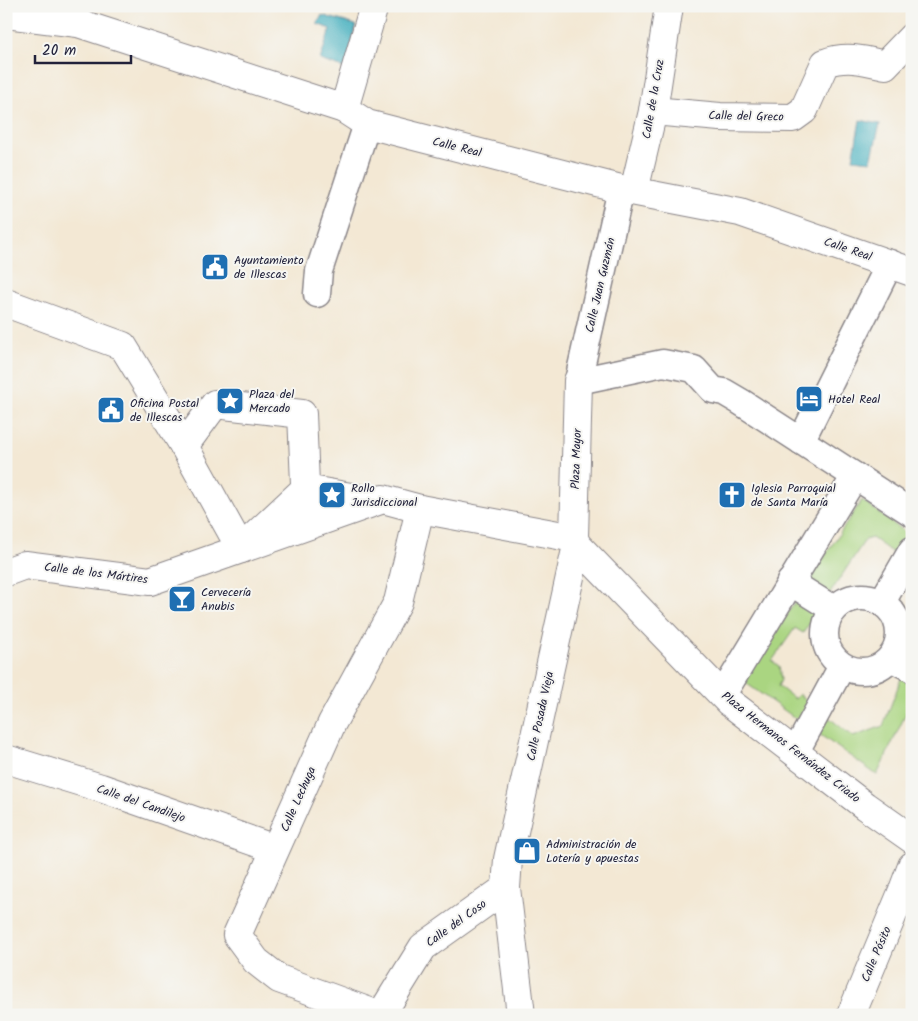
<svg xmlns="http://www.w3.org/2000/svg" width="918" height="1021" font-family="Kalam,sans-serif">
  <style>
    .green { fill: #aad581; stroke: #667c5e }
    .water { fill: #3fadbd; stroke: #30687c }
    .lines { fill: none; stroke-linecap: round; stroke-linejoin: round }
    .pedestrian-casing { stroke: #8a8588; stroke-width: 29 }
    .minor-casing { stroke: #8a8588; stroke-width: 30 }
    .pedestrian { stroke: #fff; stroke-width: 26 }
    .minor { stroke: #fff; stroke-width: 28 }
    .labels { text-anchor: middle; stroke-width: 4; stroke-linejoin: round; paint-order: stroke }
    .street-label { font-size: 12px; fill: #22223b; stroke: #f6f6f2 }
    .poi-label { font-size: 12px; fill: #22223b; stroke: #f6f6f2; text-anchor: start }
  </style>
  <rect width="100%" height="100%" fill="#f6f6f2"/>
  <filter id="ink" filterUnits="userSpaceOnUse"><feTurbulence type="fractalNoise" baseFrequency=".02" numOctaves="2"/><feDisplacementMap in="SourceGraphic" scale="10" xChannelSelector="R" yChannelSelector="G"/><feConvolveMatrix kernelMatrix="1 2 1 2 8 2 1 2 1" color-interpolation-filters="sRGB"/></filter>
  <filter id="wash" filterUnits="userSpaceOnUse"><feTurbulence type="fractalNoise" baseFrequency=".0096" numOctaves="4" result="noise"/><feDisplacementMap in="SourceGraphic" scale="20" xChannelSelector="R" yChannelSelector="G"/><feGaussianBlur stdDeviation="1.12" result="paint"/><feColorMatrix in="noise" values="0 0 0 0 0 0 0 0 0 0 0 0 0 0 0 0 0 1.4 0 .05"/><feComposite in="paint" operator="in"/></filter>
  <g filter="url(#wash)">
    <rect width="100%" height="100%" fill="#f3e8d4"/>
    <g class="green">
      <path d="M862 500 907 534 893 553 872 538 865 540 827 598 806 584Z"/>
      <path d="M797 599 817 613 803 633 795 628 772 661 779 666 781 680 778 686 795 699 799 694 813 705 802 723 743 681Z"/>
      <path d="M902 676 912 681V701L877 775 816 732 827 716 853 737 883 726Z"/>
    </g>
    <g class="water">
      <path d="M322 15 356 25 346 69 320 60 330 29 317 24Z"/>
      <path d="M860 120 880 124 871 161 853 159Z"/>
    </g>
  </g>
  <g filter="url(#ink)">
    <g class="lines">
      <defs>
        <g id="pedestrian">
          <path d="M621 189 578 381 663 363 694 369 713 390 724 392 741 402 912 513"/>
          <path d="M317 294 319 271 367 124"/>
          <path d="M801 441 890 263"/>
          <path d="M790 582 833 609"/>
          <circle cx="862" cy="634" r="37"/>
          <path d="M882 602 912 550"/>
          <path d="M891 658 912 669"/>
          <path d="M723 694 855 476"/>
          <path d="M795 753 842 666"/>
        </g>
        <g id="minor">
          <path d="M6 14 78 23 344 109 367 124 621 189 740 212 912 272"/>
          <path d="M344 109 374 6"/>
          <path d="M653 111 720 117 793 118 804 110 825 63C846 55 864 60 885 65L912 37"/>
          <path d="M634 191 653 111 669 6"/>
          <path d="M6 303 123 346 184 446 241 549 383 499 420 509 574 538"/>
          <path d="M578 381 574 538 577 545 729 702 865 806 912 839"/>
          <path d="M184 446 215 404 302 414 306 507"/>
          <path d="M6 572 25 565 150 581 241 549 305 489 374 501"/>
          <path d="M6 759 101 788 275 849"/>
          <path d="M378 1015 279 979 256 961 237 935 332 723 398 602 420 509"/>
          <path d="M381 1015 423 947 506 888"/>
          <path d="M521 1015 506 888 508 859 577 545"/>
          <path d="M851 1015 903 890 912 866"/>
        </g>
      </defs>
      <use href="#pedestrian" class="pedestrian-casing"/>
      <use href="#minor" class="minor-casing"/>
      <use href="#pedestrian" class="pedestrian"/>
      <use href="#minor" class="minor"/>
    </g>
  </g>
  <defs>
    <symbol id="civic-square" viewBox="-11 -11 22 22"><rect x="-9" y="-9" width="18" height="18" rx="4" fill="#1f6fb2" stroke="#f6f6f2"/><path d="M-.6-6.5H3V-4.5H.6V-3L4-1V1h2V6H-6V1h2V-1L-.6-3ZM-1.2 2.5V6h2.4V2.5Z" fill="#fff"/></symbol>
    <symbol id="hotel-square" viewBox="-11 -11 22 22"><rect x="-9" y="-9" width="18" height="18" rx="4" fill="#1f6fb2" stroke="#f6f6f2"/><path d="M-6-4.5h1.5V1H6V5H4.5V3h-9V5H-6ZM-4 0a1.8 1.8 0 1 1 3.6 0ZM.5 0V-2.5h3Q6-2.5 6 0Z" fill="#fff"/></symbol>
    <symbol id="sight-square" viewBox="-11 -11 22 22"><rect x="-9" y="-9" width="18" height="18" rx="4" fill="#1f6fb2" stroke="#f6f6f2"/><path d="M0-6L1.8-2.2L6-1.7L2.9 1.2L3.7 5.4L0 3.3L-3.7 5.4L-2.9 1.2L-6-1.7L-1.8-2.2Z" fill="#fff"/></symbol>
    <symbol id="church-square" viewBox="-11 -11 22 22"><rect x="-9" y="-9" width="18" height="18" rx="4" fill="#1f6fb2" stroke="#f6f6f2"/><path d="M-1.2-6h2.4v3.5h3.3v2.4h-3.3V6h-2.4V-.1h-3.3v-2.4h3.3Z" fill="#fff"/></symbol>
    <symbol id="bar-square" viewBox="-11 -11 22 22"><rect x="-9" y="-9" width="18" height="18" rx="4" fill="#1f6fb2" stroke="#f6f6f2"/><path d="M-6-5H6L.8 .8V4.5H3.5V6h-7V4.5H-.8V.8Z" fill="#fff"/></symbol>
    <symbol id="shop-square" viewBox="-11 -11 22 22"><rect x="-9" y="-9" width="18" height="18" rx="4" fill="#1f6fb2" stroke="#f6f6f2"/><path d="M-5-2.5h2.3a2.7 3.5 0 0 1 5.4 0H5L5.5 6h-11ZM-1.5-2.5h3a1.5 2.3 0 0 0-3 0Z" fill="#fff"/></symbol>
  </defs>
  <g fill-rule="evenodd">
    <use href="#civic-square" x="199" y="251" width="32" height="32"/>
    <use href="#hotel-square" x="793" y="383" width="32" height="32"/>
    <use href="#sight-square" x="214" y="385" width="32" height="32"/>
    <use href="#civic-square" x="95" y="394" width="32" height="32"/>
    <use href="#sight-square" x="316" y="479" width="32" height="32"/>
    <use href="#church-square" x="716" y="479" width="32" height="32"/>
    <use href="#bar-square" x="166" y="583" width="32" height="32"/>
    <use href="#shop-square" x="511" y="835" width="32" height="32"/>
  </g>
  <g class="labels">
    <g class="street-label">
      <text transform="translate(653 99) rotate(-80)" y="4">Calle de la Cruz</text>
      <text transform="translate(746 116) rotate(1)" y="4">Calle del Greco</text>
      <text transform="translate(457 147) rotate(14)" y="4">Calle Real</text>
      <text transform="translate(848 249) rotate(19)" y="4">Calle Real</text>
      <text transform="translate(600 285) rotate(-77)" y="4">Calle Juan Guzmán</text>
      <text transform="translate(576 459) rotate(-88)" y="4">Plaza Mayor</text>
      <text transform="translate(96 573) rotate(7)" y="4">Calle de los Mártires</text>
      <text transform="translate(540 716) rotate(-78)" y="4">Calle Posada Vieja</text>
      <text transform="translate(791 747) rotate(38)" y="4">Plaza Hermanos Fernández Criado</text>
      <text transform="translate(298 799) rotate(-66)" y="4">Calle Lechuga</text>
      <text transform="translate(141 803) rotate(19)" y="4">Calle del Candilejo</text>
      <text transform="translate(456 923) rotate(-36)" y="4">Calle del Coso</text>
      <text transform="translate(876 954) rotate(-67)" y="4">Calle Pósito</text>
    </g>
    <g class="poi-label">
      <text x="234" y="264">Ayuntamiento<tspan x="234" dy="14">de Illescas</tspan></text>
      <text x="249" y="398">Plaza del<tspan x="249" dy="14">Mercado</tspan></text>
      <text x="828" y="403">Hotel Real</text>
      <text x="130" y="407">Oficina Postal<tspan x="130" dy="14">de Illescas</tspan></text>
      <text x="351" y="492">Rollo<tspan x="351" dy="14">Jurisdiccional</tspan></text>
      <text x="751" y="492">Iglesia Parroquial<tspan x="751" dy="14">de Santa María</tspan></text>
      <text x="201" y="596">Cervecería<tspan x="201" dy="14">Anubis</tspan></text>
      <text x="546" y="848">Administración de<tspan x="546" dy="14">Lotería y apuestas</tspan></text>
    </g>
  </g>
  <rect width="918" height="1021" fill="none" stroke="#f6f6f2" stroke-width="25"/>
  <path d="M35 55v8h96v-8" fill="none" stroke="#22223b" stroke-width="2.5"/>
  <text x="42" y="55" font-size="15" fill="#22223b" stroke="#f6f6f2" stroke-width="4" paint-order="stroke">20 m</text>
</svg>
